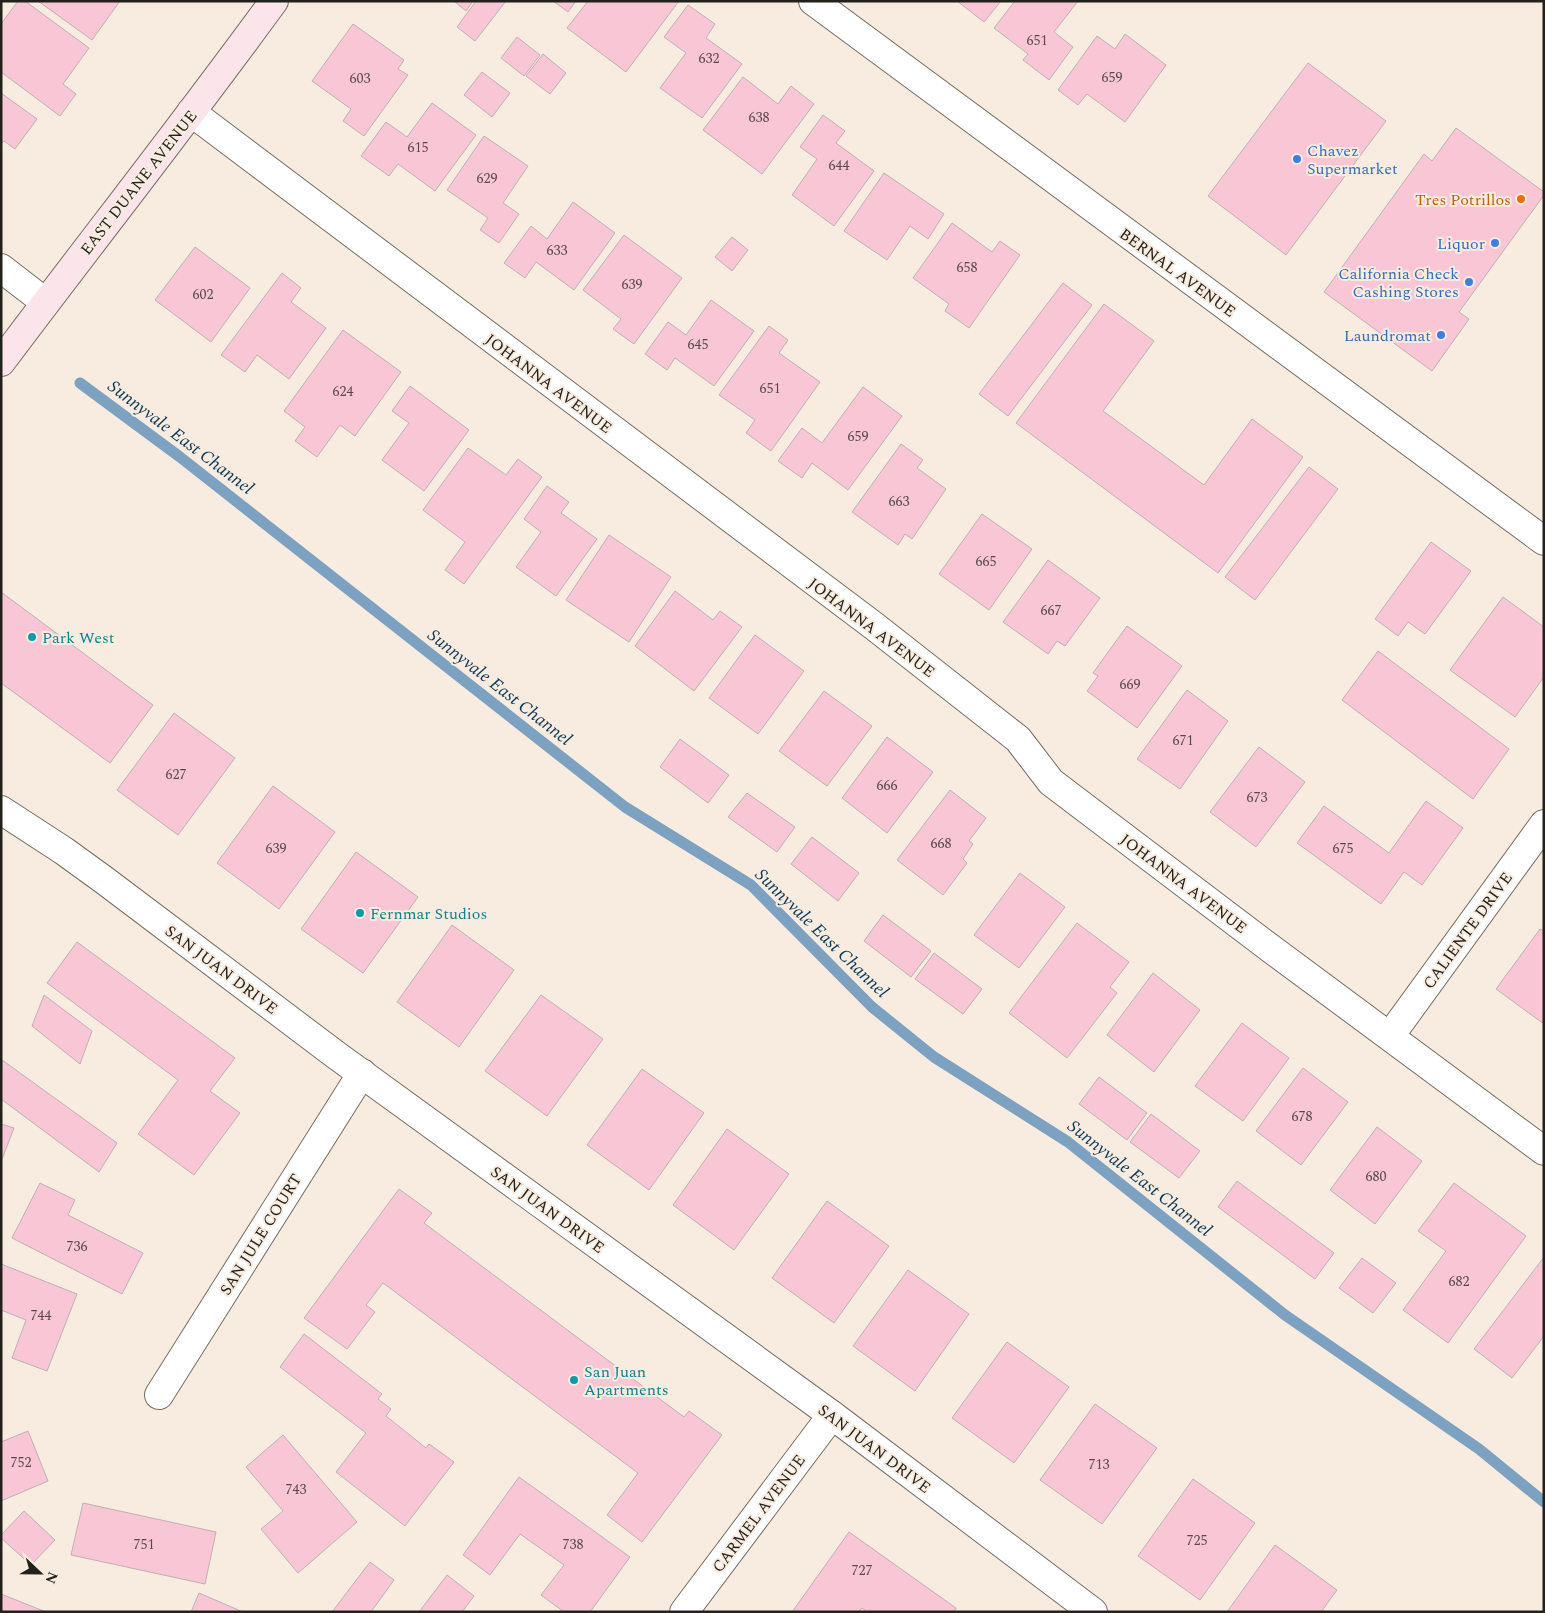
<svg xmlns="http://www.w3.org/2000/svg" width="1545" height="1613" font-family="Spectral,serif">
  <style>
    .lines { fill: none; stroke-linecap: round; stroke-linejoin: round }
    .stream { stroke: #7da1c1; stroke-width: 11 }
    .building { fill: #f9c6d6; stroke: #c1afb5 }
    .minor-casing { stroke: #776e63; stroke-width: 30 }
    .secondary-casing { stroke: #776e63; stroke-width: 30 }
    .minor { stroke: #fff; stroke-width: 28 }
    .secondary { stroke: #fbe5eb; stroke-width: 28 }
    .shop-dot { fill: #3f7fe0; stroke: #f7ecdf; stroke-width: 2 }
    .food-dot { fill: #e8710a; stroke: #f7ecdf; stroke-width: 2 }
    .culture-dot { fill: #0f9aa8; stroke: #f7ecdf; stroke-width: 2 }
    .labels { text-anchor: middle; stroke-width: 4; stroke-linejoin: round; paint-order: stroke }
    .number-label { font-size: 14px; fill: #594a4a }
    .shop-label { font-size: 16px; fill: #366cbe; stroke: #f7ecdf; text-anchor: end }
    .street-label { font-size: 16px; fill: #24201b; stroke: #f7ecdf }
    .food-label { font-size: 16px; fill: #c56008; stroke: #f7ecdf; text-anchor: end }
    .culture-label { font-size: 16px; fill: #0d838f; stroke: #f7ecdf; text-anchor: start }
    .water-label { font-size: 18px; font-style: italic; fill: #0b3858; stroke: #f7ecdf }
  </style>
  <rect width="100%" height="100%" fill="#f7ecdf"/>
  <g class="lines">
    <path class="stream" d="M80 383 180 457 625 807 751 885 872 1007 934 1057 1068 1142 1285 1315 1479 1449 1544 1502"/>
  </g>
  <g class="building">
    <path d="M18 1H25L89 48 63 84 76 94 60 116 1 72V24Z"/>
    <path d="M38 1H120L92 40Z"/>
    <path d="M454 1H473L466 11Z"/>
    <path d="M476 1H506L475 41 457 27Z"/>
    <path d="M553 1H576L568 12Z"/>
    <path d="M588 1H679L626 72 567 28Z"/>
    <path d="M957 1H1001L984 22Z"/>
    <path d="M1015 1H1078L1054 32 1073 47 1049 80 1023 60 1028 54 994 28Z"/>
    <path d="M688 5 715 24 706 38 742 64 702 118 660 88 686 53 664 37Z"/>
    <path d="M353 24 404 60 398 69 408 75 364 136 343 121 351 109 312 81Z"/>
    <path d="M1125 34 1166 65 1125 122 1087 94 1078 105 1058 90 1097 36 1115 49Z"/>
    <path d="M517 37 540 55 524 76 501 58Z"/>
    <path d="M543 54 566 73 550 94 526 76Z"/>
    <path d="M1308 63 1386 121 1286 255 1208 196Z"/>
    <path d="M482 72 510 93 492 117 464 95Z"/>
    <path d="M743 77 778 104 791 86 814 104 762 174 703 130Z"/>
    <path d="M1 93 37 119 15 149 4 141 1 144Z"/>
    <path d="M432 103 476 135 435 191 398 164 389 176 361 156 386 122 407 137Z"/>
    <path d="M823 115 845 131 836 143 874 171 834 226 792 195 817 159 800 147Z"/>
    <path d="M1456 128 1544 192V195L1459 312 1469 319 1432 371 1324 292 1424 154 1432 161Z"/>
    <path d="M484 136 528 166 503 203 519 214 499 243 480 230 488 218 447 190Z"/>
    <path d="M884 173 944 214 928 239 910 226 887 260 844 231Z"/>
    <path d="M573 202 615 233 574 290 536 262 525 278 504 263 531 226 547 239Z"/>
    <path d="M952 223 992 252 1000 241 1020 255 969 328 945 311 949 304 913 278Z"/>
    <path d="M624 235 682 278 634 344 613 329 621 319 583 290Z"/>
    <path d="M732 237 748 250 732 271 715 257Z"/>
    <path d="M195 247 250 288 211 342 155 300Z"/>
    <path d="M282 273 301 288 291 302 326 328 289 379 257 355 245 372 221 355Z"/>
    <path d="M1063 283 1092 305 1008 416 979 394Z"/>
    <path d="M711 300 754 331 714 386 675 358 667 370 645 354 668 322 686 335Z"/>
    <path d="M1104 304 1154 341 1103 411 1204 485 1252 419 1303 457 1218 573 1016 423Z"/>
    <path d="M769 326 788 340 779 353 820 382 771 451 746 433 755 420 719 395Z"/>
    <path d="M343 330 401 372 355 436 340 425 317 457 295 441 305 427 284 411Z"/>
    <path d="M410 386 469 430 424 491 382 460 409 423 392 411Z"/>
    <path d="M863 387 902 416 848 490 812 463 802 478 778 461 802 428 822 443Z"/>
    <path d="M901 444 923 460 917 468 946 489 912 539 905 534 898 545 852 512Z"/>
    <path d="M468 448 506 475 518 459 542 477 464 584 445 570 465 542 423 510Z"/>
    <path d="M1309 467 1338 489 1255 600 1225 577Z"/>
    <path d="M547 486 569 502 561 513 597 539 556 596 516 567 541 532 524 519Z"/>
    <path d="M982 514 1032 549 989 610 939 574Z"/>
    <path d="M609 535 671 577 629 642 566 600Z"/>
    <path d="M1431 542 1471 571 1425 634 1408 622 1398 636 1375 619Z"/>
    <path d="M1048 560 1100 598 1065 646 1057 641 1048 654 1003 622Z"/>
    <path d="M675 591 713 620 720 611 742 627 694 691 635 646Z"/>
    <path d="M1 592 153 705 110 763 1 683Z"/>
    <path d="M1503 597 1544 627V677L1515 717 1450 670Z"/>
    <path d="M1127 626 1182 666 1137 728 1087 691 1098 676 1093 673Z"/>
    <path d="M755 635 804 671 758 734 709 698Z"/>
    <path d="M1378 651 1509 749 1473 799 1342 700Z"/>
    <path d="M1187 690 1228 721 1180 789 1137 759Z"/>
    <path d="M824 691 872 726 827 786 779 751Z"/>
    <path d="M174 713 235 758 178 835 117 790Z"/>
    <path d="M887 737 933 772 887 833 842 798Z"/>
    <path d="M680 739 729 775 708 803 660 767Z"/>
    <path d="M1259 747 1305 782 1256 847 1210 812Z"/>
    <path d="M273 786 335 832 279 909 217 863Z"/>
    <path d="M950 790 986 818 969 841 973 844 963 859 967 863 943 895 897 860Z"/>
    <path d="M747 793 795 827 777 852 728 817Z"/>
    <path d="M1426 801 1463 828 1422 885 1404 872 1381 904 1297 843 1324 806 1389 853Z"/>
    <path d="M812 837 859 873 838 901 791 864Z"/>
    <path d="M356 852 418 897 363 973 301 929Z"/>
    <path d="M1020 873 1065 907 1019 968 974 935Z"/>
    <path d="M883 915 931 951 911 977 864 941Z"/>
    <path d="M1077 923 1129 962 1110 987 1117 993 1067 1058 1009 1013Z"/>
    <path d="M452 925 514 970 459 1047 397 1002Z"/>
    <path d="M1540 929 1544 931V1024L1496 989Z"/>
    <path d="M77 942 235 1058 210 1091 240 1113 194 1175 138 1134 178 1080 47 983Z"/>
    <path d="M934 953 982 989 963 1014 915 979Z"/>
    <path d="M1153 973 1200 1010 1154 1072 1107 1035Z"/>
    <path d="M44 995 92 1031 80 1064 32 1026Z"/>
    <path d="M541 995 603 1039 547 1116 485 1071Z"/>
    <path d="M1242 1023 1289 1058 1243 1121 1195 1086Z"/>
    <path d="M2 1060 117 1143 99 1172 1 1099Z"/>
    <path d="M1303 1068 1348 1102 1301 1165 1256 1131Z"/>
    <path d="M642 1069 704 1113 649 1190 587 1145Z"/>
    <path d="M1099 1077 1147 1113 1127 1140 1079 1104Z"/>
    <path d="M1151 1114 1200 1151 1179 1178 1130 1142Z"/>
    <path d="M1 1124 14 1128 1 1162Z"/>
    <path d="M1377 1127 1422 1161 1375 1224 1330 1190Z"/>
    <path d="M727 1129 789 1174 734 1250 673 1205Z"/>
    <path d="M1237 1181 1334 1253 1315 1279 1218 1207Z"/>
    <path d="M40 1183 75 1200 68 1215 143 1253 122 1294 12 1238Z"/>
    <path d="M1454 1183 1526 1236 1448 1343 1403 1310 1446 1251 1418 1231Z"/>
    <path d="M399 1189 432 1213 424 1223 684 1417 689 1411 722 1435 642 1542 607 1515 638 1473 383 1283 366 1305 375 1312 347 1349 304 1318Z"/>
    <path d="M827 1201 889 1246 834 1323 772 1278Z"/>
    <path d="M1544 1257V1336L1512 1378 1474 1349Z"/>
    <path d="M1362 1258 1396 1283 1373 1313 1339 1288Z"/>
    <path d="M1 1264 77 1294 47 1371 12 1358 26 1320 1 1310Z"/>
    <path d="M908 1270 969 1314 915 1391 853 1346Z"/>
    <path d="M304 1334 382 1394 378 1399 391 1409 386 1416 426 1448 429 1444 454 1462 405 1526 336 1472 366 1433 280 1367Z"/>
    <path d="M1007 1342 1069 1387 1014 1463 952 1418Z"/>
    <path d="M1095 1404 1157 1448 1102 1524 1040 1480Z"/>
    <path d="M28 1431 48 1481 1 1501V1442Z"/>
    <path d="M283 1435 357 1522 298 1573 261 1529 283 1511 246 1467Z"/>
    <path d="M519 1477 630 1557 590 1612H564L541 1595 564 1565 520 1534 490 1575 463 1555Z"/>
    <path d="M1193 1479 1255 1523 1200 1600 1138 1556Z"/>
    <path d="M83 1503 216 1532 205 1584 71 1555Z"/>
    <path d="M24 1511 55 1540 31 1565 1 1538V1535Z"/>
    <path d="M849 1532 956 1608 954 1612H867L862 1608 859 1612H792Z"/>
    <path d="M1275 1545 1337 1590 1321 1612H1227Z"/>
    <path d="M370 1562 394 1580 371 1612H332Z"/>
    <path d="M447 1575 474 1596 462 1612H419Z"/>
    <path d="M199 1593 243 1612H191Z"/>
    <path d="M1 1594 46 1612H1Z"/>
  </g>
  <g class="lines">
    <defs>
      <g id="minor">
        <path d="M813 1 1544 541"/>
        <path d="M191 112 874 626 1018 739 1051 782 1270 948 1544 1151"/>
        <path d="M1 268 45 302"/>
        <path d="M1 810 64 851 104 880 336 1055 832 1415 1093 1612"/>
        <path d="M1390 1036 1544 824"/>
        <path d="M159 1395 362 1073"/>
        <path d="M684 1612 832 1415"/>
      </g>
      <path id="secondary" d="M1 362C92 241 185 123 274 1"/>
    </defs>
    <use href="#minor" class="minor-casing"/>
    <use href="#secondary" class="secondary-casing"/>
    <use href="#minor" class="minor"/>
    <use href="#secondary" class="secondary"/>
  </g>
  <g class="shop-dot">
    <circle cx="1297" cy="159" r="5"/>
    <circle cx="1495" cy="243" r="5"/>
    <circle cx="1469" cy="282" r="5"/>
    <circle cx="1441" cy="335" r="5"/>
  </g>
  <circle class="food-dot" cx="1521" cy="199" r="5"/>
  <g class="culture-dot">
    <circle cx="32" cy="637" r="5"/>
    <circle cx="360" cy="913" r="5"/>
    <circle cx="574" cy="1380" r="5"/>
  </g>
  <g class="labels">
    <g class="number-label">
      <text x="1037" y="45">651</text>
      <text x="709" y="63">632</text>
      <text x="1112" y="82">659</text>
      <text x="360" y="83">603</text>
      <text x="759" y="122">638</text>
      <text x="418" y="152">615</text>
      <text x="839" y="170">644</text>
      <text x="487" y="183">629</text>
      <text x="557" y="255">633</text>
      <text x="967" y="272">658</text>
      <text x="632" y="289">639</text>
      <text x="203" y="299">602</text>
      <text x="698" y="349">645</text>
      <text x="770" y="393">651</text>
      <text x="343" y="396">624</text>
      <text x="858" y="441">659</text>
      <text x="899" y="506">663</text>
      <text x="986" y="566">665</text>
      <text x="1051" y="615">667</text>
      <text x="1130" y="689">669</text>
      <text x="1183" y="745">671</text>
      <text x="176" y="779">627</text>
      <text x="887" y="790">666</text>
      <text x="1257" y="802">673</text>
      <text x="941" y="848">668</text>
      <text x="276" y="853">639</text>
      <text x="1343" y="853">675</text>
      <text x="1302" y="1121">678</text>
      <text x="1376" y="1181">680</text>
      <text x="77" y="1251">736</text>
      <text x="1459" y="1286">682</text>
      <text x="41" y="1320">744</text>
      <text x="21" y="1467">752</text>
      <text x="1099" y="1469">713</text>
      <text x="296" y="1494">743</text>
      <text x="1197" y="1545">725</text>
      <text x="144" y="1549">751</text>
      <text x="573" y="1549">738</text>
      <text x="862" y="1575">727</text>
    </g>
    <g class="shop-label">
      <text x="1307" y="156" text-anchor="start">Chavez<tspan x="1307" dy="18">Supermarket</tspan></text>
      <text x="1485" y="249">Liquor</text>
      <text x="1459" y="279">California Check<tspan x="1459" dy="18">Cashing Stores</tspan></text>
      <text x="1431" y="341">Laundromat</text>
    </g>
    <g class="street-label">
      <text transform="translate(138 182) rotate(-52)" y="6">EAST DUANE AVENUE</text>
      <text transform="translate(1178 272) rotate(36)" y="6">BERNAL AVENUE</text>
      <text transform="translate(549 383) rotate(37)" y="6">JOHANNA AVENUE</text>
      <text transform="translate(872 627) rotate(37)" y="6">JOHANNA AVENUE</text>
      <text transform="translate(1184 883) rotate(37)" y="6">JOHANNA AVENUE</text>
      <text transform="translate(1467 930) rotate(-54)" y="6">CALIENTE DRIVE</text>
      <text transform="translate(222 969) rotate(37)" y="6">SAN JUAN DRIVE</text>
      <text transform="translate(548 1209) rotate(36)" y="6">SAN JUAN DRIVE</text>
      <text transform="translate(260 1234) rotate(-58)" y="6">SAN JULE COURT</text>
      <text transform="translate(875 1448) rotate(37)" y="6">SAN JUAN DRIVE</text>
      <text transform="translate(758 1513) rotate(-53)" y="6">CARMEL AVENUE</text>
    </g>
    <g class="food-label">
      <text x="1511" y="205">Tres Potrillos</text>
    </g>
    <g class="culture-label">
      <text x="42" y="643">Park West</text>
      <text x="370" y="919">Fernmar Studios</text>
      <text x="584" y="1377">San Juan<tspan x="584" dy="18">Apartments</tspan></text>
    </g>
    <g class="water-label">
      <text transform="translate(181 437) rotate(37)" y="6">Sunnyvale East Channel</text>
      <text transform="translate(500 687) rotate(38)" y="6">Sunnyvale East Channel</text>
      <text transform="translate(822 933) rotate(44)" y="6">Sunnyvale East Channel</text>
      <text transform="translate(1140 1178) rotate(38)" y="6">Sunnyvale East Channel</text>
    </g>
  </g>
  <rect width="1545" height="1613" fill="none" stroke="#24201b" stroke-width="5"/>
  <g transform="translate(40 1573) rotate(112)" stroke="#f7ecdf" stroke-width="4" paint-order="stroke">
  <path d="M0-4L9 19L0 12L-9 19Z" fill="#24201b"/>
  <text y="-8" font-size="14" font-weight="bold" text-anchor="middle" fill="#24201b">N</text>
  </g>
</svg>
